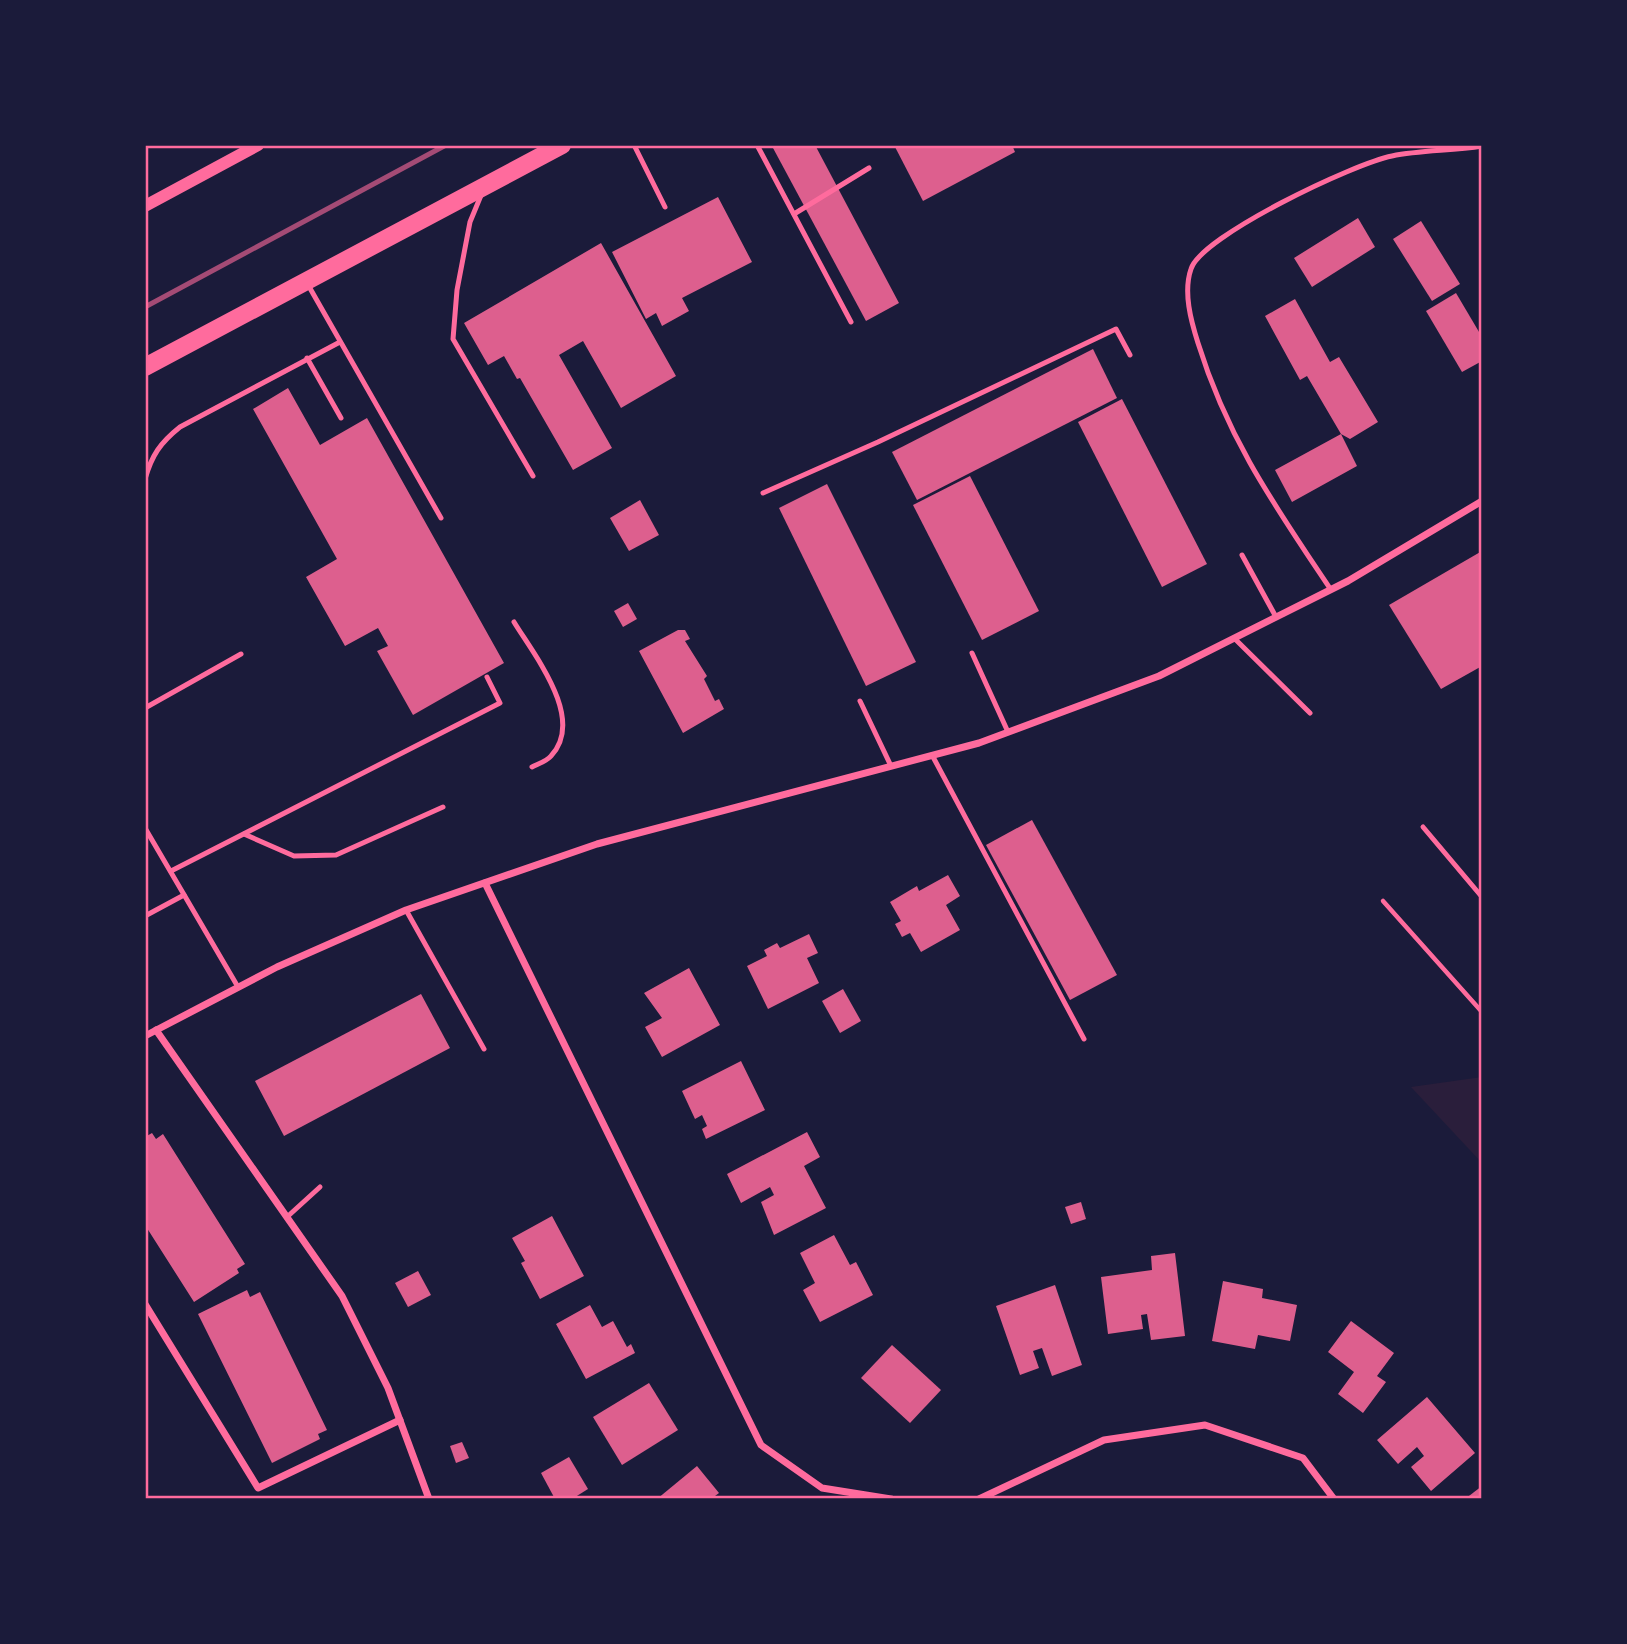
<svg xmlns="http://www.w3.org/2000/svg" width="1627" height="1644" font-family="'Source Sans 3',sans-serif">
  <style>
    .green { fill: #2a1e3b }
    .building { fill: #dd5f8e }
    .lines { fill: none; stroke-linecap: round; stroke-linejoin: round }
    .path { stroke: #ff6b9d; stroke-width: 4.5 }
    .service { stroke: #ff6b9d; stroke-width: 5 }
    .minor { stroke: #ff6b9d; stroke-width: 7 }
    .tertiary { stroke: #ff6b9d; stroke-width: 12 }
    .primary { stroke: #ff6b9d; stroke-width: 18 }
    .rail { stroke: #a44b75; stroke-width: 5 }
    .neatline { fill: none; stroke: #ff6b9d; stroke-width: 2.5 }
  </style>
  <rect width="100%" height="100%" fill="#1b1b3a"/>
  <path class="green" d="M1482 1077V1163L1411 1087Z"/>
  <g class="building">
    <path d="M779 145H815L899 303 866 321 773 148Z"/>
    <path d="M894 145H1012L1015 152 923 201Z"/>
    <path d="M718 197 752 262 682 298 689 311 662 326 656 313 646 319 612 252Z"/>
    <path d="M1358 218 1375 247 1312 287 1294 258Z"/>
    <path d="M1421 221 1460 284 1432 301 1393 239Z"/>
    <path d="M601 243 676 376 621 408 583 341 559 355 612 448 573 470 520 378 517 379 504 356 488 365 464 323Z"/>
    <path d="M1456 293 1482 337V361L1462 372 1426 311Z"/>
    <path d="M1295 299 1330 362 1339 357 1378 422 1350 439 1341 434 1357 466 1292 502 1275 470 1341 434 1307 376 1300 380 1265 316Z"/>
    <path d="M1093 349 1117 398 917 500 892 452Z"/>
    <path d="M288 388 320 445 367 418 504 663 413 715 377 651 388 646 378 628 345 646 306 577 337 559 253 409Z"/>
    <path d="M1122 399 1207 564 1162 587 1078 422Z"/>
    <path d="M970 476 1039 611 982 640 913 505Z"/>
    <path d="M827 484 916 662 866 686 779 508Z"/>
    <path d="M640 500 659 535 629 551 610 518Z"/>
    <path d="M1482 551V666L1441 689 1389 605Z"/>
    <path d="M628 603 637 619 623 627 614 611Z"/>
    <path d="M678 630H685L690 639 685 641 707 676 704 679 715 701 719 699 724 709 683 733 639 651Z"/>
    <path d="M1032 820 1117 975 1070 1000 986 845Z"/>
    <path d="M948 875 960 896 946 905 960 930 921 952 910 933 902 937 895 924 901 921 890 902 917 886 919 891Z"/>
    <path d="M809 934 818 953 807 958 819 983 768 1009 747 966 767 956 764 950 777 943 780 948Z"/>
    <path d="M689 968 720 1025 662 1057 645 1027 662 1018 644 993Z"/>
    <path d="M843 989 861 1021 840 1033 822 1001Z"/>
    <path d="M421 994 450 1048 284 1136 255 1081Z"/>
    <path d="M741 1061 765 1110 706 1139 702 1129 707 1126 702 1115 695 1119 682 1091Z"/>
    <path d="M807 1132 820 1157 804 1166 826 1208 774 1235 761 1202 774 1195 770 1187 741 1203 727 1174Z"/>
    <path d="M152 1133 156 1139 163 1134 245 1264 237 1269 239 1273 194 1302 145 1225V1137Z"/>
    <path d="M1081 1202 1086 1219 1071 1224 1065 1207Z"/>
    <path d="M552 1216 584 1276 540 1299 521 1263 525 1261 512 1238Z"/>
    <path d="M834 1235 850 1265 856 1262 873 1295 820 1322 803 1290 815 1283 800 1253Z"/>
    <path d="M1175 1253 1185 1336 1151 1340 1147 1314 1141 1315 1143 1329 1108 1334 1101 1277 1152 1270 1151 1256Z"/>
    <path d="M418 1271 431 1295 408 1307 395 1283Z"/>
    <path d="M1223 1281 1263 1289 1262 1298 1297 1305 1290 1341 1258 1335 1255 1349 1212 1341Z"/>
    <path d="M1055 1285 1082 1365 1052 1376 1042 1348 1033 1351 1039 1368 1020 1375 996 1306Z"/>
    <path d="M247 1290 250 1297 260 1292 327 1430 318 1434 320 1439 272 1463 198 1314Z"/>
    <path d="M590 1305 602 1327 613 1321 627 1347 631 1344 635 1353 586 1379 556 1324Z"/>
    <path d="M1351 1321 1394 1353 1377 1376 1386 1382 1363 1413 1338 1394 1354 1372 1328 1352Z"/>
    <path d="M892 1345 941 1390 910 1423 861 1378Z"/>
    <path d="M649 1383 678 1430 622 1465 593 1417Z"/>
    <path d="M1427 1397 1475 1453 1431 1491 1411 1467 1424 1456 1417 1447 1398 1464 1377 1440Z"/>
    <path d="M462 1442 469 1458 456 1463 450 1446Z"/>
    <path d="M569 1457 588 1489 572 1499H555L541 1473Z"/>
    <path d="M697 1466 719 1493 711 1499H657Z"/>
    <path d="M1482 1486V1499H1465Z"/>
  </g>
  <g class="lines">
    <path class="path" d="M1383 901 1482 1012"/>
    <g class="service">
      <path d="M634 145 665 207"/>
      <path d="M757 145 851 322"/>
      <path d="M482 193 470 222 457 290 453 339 533 476"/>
      <path d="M794 214 869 168"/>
      <path d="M307 283 441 518"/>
      <path d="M307 358 341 418"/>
      <path d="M145 479C152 455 160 443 180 427L340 342"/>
      <path d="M763 493 878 442 1116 329 1130 355"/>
      <path d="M1242 555 1276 617"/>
      <path d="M1331 590C1275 506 1228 440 1198 343 1191 321 1183 292 1191 269 1201 236 1355 163 1392 156 1422 150 1452 151 1482 146"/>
      <path d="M514 622C534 655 586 719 551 756 547 761 538 764 532 767"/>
      <path d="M1234 638 1310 713"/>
      <path d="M972 653 1008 732"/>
      <path d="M860 701 891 766"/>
      <path d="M145 708 241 654"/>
      <path d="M932 755 1084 1039"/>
      <path d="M1423 827 1482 897"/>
      <path d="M145 828 238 987"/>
      <path d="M244 834 294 856 336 855 443 807"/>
      <path d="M171 871 500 703 487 677"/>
      <path d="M406 910 484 1049"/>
      <path d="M145 916 184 895"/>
      <path d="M287 1217 320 1187"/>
    </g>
    <g class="minor">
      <path d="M485 883 761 1445 822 1488 891 1499"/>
      <path d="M156 1030 342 1296 388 1388 429 1499"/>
      <path d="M145 1036 277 967 406 910 597 844 979 743 1159 676 1348 581 1482 501"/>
      <path d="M145 1304 258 1488 400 1420"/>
      <path d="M979 1499 1104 1440 1205 1425 1303 1458 1334 1499"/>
    </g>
    <path class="tertiary" d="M145 206 258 145"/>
    <path class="primary" d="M145 367 562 145"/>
    <path class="rail" d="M145 307 446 145"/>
  </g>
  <rect width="1627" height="1644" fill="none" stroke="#1b1b3a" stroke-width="294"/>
  <rect x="147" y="147" width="1333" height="1350" class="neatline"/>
</svg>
